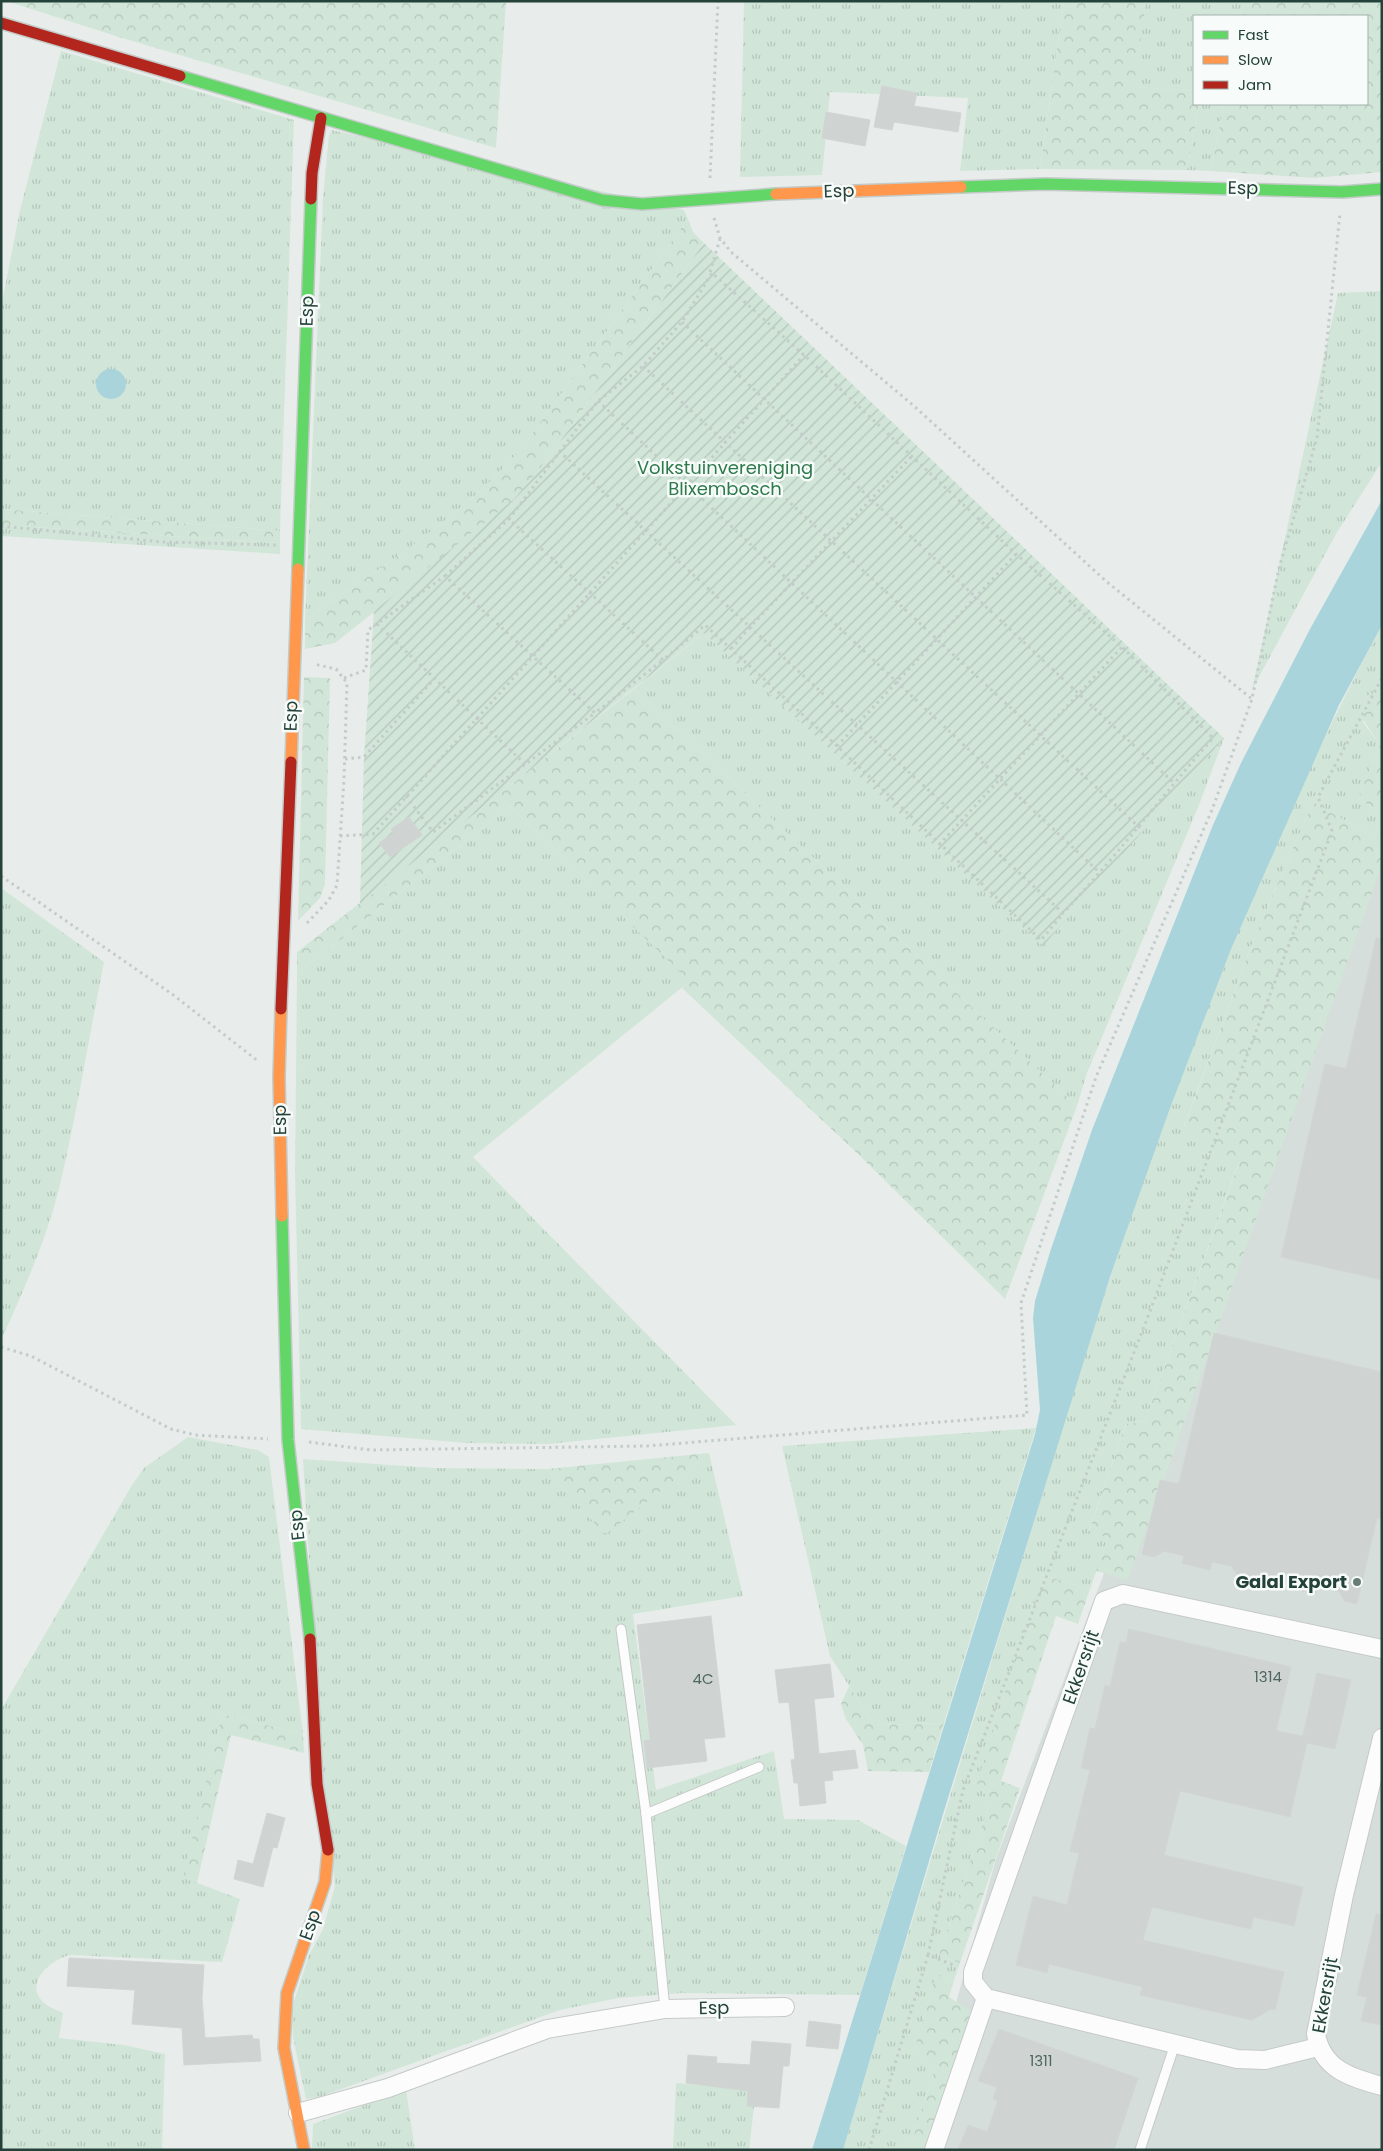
<svg xmlns="http://www.w3.org/2000/svg" width="1383" height="2151" font-family="Poppins,sans-serif">
  <style>
    .built { fill: #d6dedb }
    .grass { fill: url(#grass-tufts) }
    .forest { fill: url(#forest-crowns) }
    .garden { fill: url(#garden-furrows) }
    .water { fill: #a9d4db }
    .building { fill: #cfd4d2; stroke: #d1d6d4 }
    .lines { fill: none; stroke-linecap: round; stroke-linejoin: round }
    .lane-casing { stroke: #c5cac8; stroke-width: 11 }
    .street-casing { stroke: #c5cac8; stroke-width: 20 }
    .fast-casing { stroke: #c3cbc8; stroke-width: 14 }
    .slow-casing { stroke: #c3cbc8; stroke-width: 14 }
    .jam-casing { stroke: #c3cbc8; stroke-width: 14 }
    .path { stroke: #c3ccca; stroke-width: 3; stroke-dasharray: 2.5 4; stroke-linecap: butt }
    .lane { stroke: #fcfcfc; stroke-width: 9 }
    .street { stroke: #fcfcfc; stroke-width: 18 }
    .fast { stroke: #63d668; stroke-width: 11 }
    .slow { stroke: #ff974d; stroke-width: 11 }
    .jam { stroke: #b3261e; stroke-width: 11 }
    .poi-dot { fill: #697e78; stroke: #f7fbf9; stroke-width: 2 }
    .labels { text-anchor: middle; stroke-width: 5; stroke-linejoin: round; paint-order: stroke }
    .number-label { font-size: 15px; fill: #506761 }
    .street-label { font-size: 18px; fill: #24423a; stroke: #f7fbf9 }
    .park-label { font-size: 18px; fill: #2d7a4b; stroke: #f7fbf9 }
    .poi-label { font-size: 18px; font-weight: bold; fill: #24423a; stroke: #f7fbf9; text-anchor: end }
  </style>
  <defs>
    <pattern id="grass-tufts" width="24" height="20" patternUnits="userSpaceOnUse" patternTransform="scale(1.25)"><rect width="24" height="20" fill="#d1e6d8"/><path d="M3 7l-1-3M5 7V3M7 7l1-3M15 17l-1-3M17 17v-4M19 17l1-3" fill="none" stroke="#b3c6ba"/></pattern>
    <pattern id="forest-crowns" width="20" height="18" patternUnits="userSpaceOnUse" patternTransform="scale(1.25)"><rect width="20" height="18" fill="#d1e6d8"/><path d="M2 6a3 3 0 1 1 6 0M12 15a3 3 0 1 1 6 0" fill="none" stroke="#b3c6ba"/></pattern>
    <pattern id="garden-furrows" width="10" height="10" patternUnits="userSpaceOnUse" patternTransform="scale(1.25)"><rect width="10" height="10" fill="#d1e6d8"/><path d="M-1 1l2-2M0 10L10 0M9 11l2-2" fill="none" stroke="#b3c6ba"/></pattern>
  </defs>
  <rect width="100%" height="100%" fill="#e8edeb"/>
  <path class="built" d="M1382 858V2150H915L996 1859 1359 899Z"/>
  <g class="grass">
    <path d="M744 1H1064L1040 169 960 171 968 98 830 92 822 175 740 177Z"/>
    <path d="M1146 1H1244L1241 16H1194V91L1133 87Z"/>
    <path d="M61 51 294 120 280 531 1 509V308L20 210Z"/>
    <path d="M1199 104H1224L1211 171 1187 170Z"/>
    <path d="M332 130 684 210 688 219 521 449C461 518 380 568 305 620L323 198 329 135Z"/>
    <path d="M1382 291V462L1336 534 1252 690 1338 293Z"/>
    <path d="M1 525 280 543V554L1 536Z"/>
    <path d="M1382 625V685L1378 686 1363 722 1380 745 1358 798 1382 814V842L1313 802 1253 941 1184 1126 1239 1162 1145 1421 1126 1424 1089 1530 1108 1538 1090 1589 1041 1575 990 1802 939 1955 960 1963 954 1980 936 1975 915 2046 931 2066 934 2072 909 2150H843C898 1965 955 1781 1011 1597 1044 1490 1074 1383 1110 1278 1184 1055 1271 832 1382 625Z"/>
    <path d="M704 633 1043 945 1224 738 1199 805 1087 1073 1077 1106 634 689Z"/>
    <path d="M510 806 690 981 473 1157 736 1425 548 1444 466 1443 301 1429 295 1172 297 974Z"/>
    <path d="M1 888 104 962C89 1037 77 1114 59 1189 46 1240 24 1290 2 1338Z"/>
    <path d="M1036 1428 944 1723 874 1725 830 1656 782 1446Z"/>
    <path d="M188 1437 258 1450 269 1457 303 1734 222 1714 184 1878 240 1899 222 1962 70 1955C53 1959 24 1981 42 2001 46 2006 57 2010 63 2013L59 2038 124 2045 165 2054 162 2150H1V1710L132 1485 144 1468Z"/>
    <path d="M709 1453 743 1596 633 1614 656 1790 774 1751 784 1819 858 1820 906 1846 860 1995 681 1993 618 1998 560 2010 322 2096 306 2099 293 2037 292 2008 309 1955 323 1929 335 1886 322 1770 303 1459 435 1468 547 1469 605 1534Z"/>
    <path d="M676 2083 756 2090 749 2150H673Z"/>
    <path d="M406 2090 415 2150H312L313 2124Z"/>
  </g>
  <g class="forest">
    <path d="M6 1H506L496 148 122 38Z"/>
    <path d="M1064 1H1146L1134 87 1194 91V104H1199L1187 170 1040 169Z"/>
    <path d="M1244 1H1382V172L1314 178 1211 171 1224 104H1367V16H1241Z"/>
    <path d="M688 219 693 232 704 243 542 466 514 499 474 533 335 643 305 649V620C380 568 461 518 521 449Z"/>
    <path d="M1 509 280 531V543L1 525Z"/>
    <path d="M304 677 330 678 325 884 320 898 298 921Z"/>
    <path d="M1382 685V814L1358 798 1380 745 1360 715C1363 703 1369 688 1382 685Z"/>
    <path d="M634 689 1077 1106 1005 1299 858 1154 682 988 689 981 510 806 297 974V952Z"/>
    <path d="M1313 802 1382 842V864L1128 1580 1096 1571 1108 1538 1089 1531 1126 1424 1145 1421 1239 1163 1184 1127 1253 941Z"/>
    <path d="M709 1453 605 1535 547 1469Z"/>
    <path d="M1041 1575 1090 1589 1078 1624 1056 1616 1001 1781 1020 1788 960 1963 939 1955 990 1802 977 1783Z"/>
    <path d="M849 1686 874 1725 944 1723 929 1772 868 1771 863 1745 846 1719 841 1704Z"/>
    <path d="M222 1714 303 1734 304 1753 231 1735 197 1883 183 1878Z"/>
    <path d="M936 1974 954 1980 949 1997 973 2012 928 2150H909L934 2072 931 2066 915 2046Z"/>
  </g>
  <path class="garden" d="M704 243 1224 738 1043 946 704 633 360 904 364 757 374 611 514 499 542 466Z"/>
  <g class="water">
    <circle cx="111" cy="384" r="15"/>
    <path d="M1382 500V625L1339 705 1231 949 1170 1108 1110 1277 944 1811 843 2150H812L1035 1434 1040 1410 1033 1318 1035 1301 1051 1249 1092 1130 1213 825 1241 763 1310 629Z"/>
  </g>
  <g class="building">
    <path d="M882 86 917 93 914 106 961 113 958 132 894 122 892 130 874 127Z"/>
    <path d="M826 112 870 120 865 146 822 138Z"/>
    <path d="M409 817 422 835 390 857 379 843 394 833 391 829Z"/>
    <path d="M1376 938 1382 939V1280L1281 1257 1325 1064 1346 1069Z"/>
    <path d="M1214 1333 1382 1372V1519L1377 1518 1357 1604 1344 1601 1339 1591 1318 1587 1316 1594 1289 1588 1291 1580 1270 1575 1261 1581 1250 1579 1238 1576 1231 1566 1212 1562 1210 1570 1182 1563 1184 1556 1164 1551 1154 1557 1142 1554 1160 1480 1179 1484Z"/>
    <path d="M711 1616 725 1737 704 1739 707 1761 647 1768 644 1741 650 1740 637 1625Z"/>
    <path d="M1129 1629 1291 1667 1276 1731 1303 1736 1317 1673 1351 1680 1335 1749 1307 1743 1290 1817 1180 1791 1164 1855 1303 1887 1294 1926 1253 1917 1251 1929 1152 1907 1143 1940 1284 1972 1275 2010 1271 2009 1252 2020 1140 1995 1143 1987 1049 1964 1047 1973 1016 1965 1033 1896 1067 1905 1079 1853 1070 1851 1090 1770 1081 1768 1090 1728 1095 1729 1105 1685 1110 1687 1120 1642 1126 1643Z"/>
    <path d="M830 1664 834 1697 814 1699 819 1754 855 1750 858 1768 832 1771 833 1780 824 1781 826 1803 800 1806 798 1783H794L791 1760 795 1759 789 1702 779 1703 775 1670Z"/>
    <path d="M267 1813 285 1818 277 1848 273 1847 263 1887 234 1879 238 1860 253 1864Z"/>
    <path d="M1376 1914 1382 1915V2025L1361 2021 1367 1997 1357 1995Z"/>
    <path d="M69 1958 204 1965 202 1998 205 2038 252 2035 253 2039H259L261 2061 184 2065 182 2028 132 2024 135 1990 67 1986Z"/>
    <path d="M809 2021 841 2025 838 2049 806 2046Z"/>
    <path d="M999 2029 1138 2078 1114 2150H958L968 2125 987 2132 998 2101 993 2099 997 2087 978 2081Z"/>
    <path d="M752 2041 791 2044 789 2066H783L779 2108 747 2106 748 2091 686 2083 688 2055 717 2057 716 2063 750 2065Z"/>
  </g>
  <g class="lines">
    <defs>
      <g id="lane">
        <path d="M621 1629 646 1814 665 2009"/>
        <path d="M646 1814 759 1767"/>
        <path d="M1140 2150 1175 2044"/>
      </g>
      <g id="street">
        <path d="M1382 1738 1344 1895 1316 2034C1322 2069 1351 2078 1382 2086"/>
        <path d="M1318 2047 1265 2060 1237 2059 986 1998 973 1982V1972L1104 1601 1123 1594 1382 1649"/>
        <path d="M298 2113 388 2088 547 2029 665 2009 785 2007"/>
        <path d="M934 2150 986 1998"/>
      </g>
      <g id="fast">
        <path d="M180 76 602 200 642 204 776 194"/>
        <path d="M961 187 1045 184 1342 192 1382 189"/>
        <path d="M298 569 311 199"/>
        <path d="M282 1216 288 1440 310 1639"/>
      </g>
      <g id="slow">
        <path d="M776 194 961 187"/>
        <path d="M291 762 298 569"/>
        <path d="M281 1009 279 1077 282 1216"/>
        <path d="M304 2150 284 2048 287 1993 325 1882 328 1850"/>
      </g>
      <g id="jam">
        <path d="M1 23 180 76"/>
        <path d="M311 199 312 173 321 118"/>
        <path d="M281 1009 291 762"/>
        <path d="M310 1639 317 1784 328 1850"/>
      </g>
    </defs>
    <use href="#lane" class="lane-casing"/>
    <use href="#street" class="street-casing"/>
    <use href="#fast" class="fast-casing"/>
    <use href="#slow" class="slow-casing"/>
    <use href="#jam" class="jam-casing"/>
    <g class="path">
      <path d="M710 178 718 1"/>
      <path d="M714 218 720 238 731 252 914 406 1107 582 1252 699"/>
      <path d="M710 272 720 239"/>
      <path d="M682 322 1174 783"/>
      <path d="M643 366 1140 828"/>
      <path d="M598 401 1100 873"/>
      <path d="M559 451 750 627 732 648"/>
      <path d="M1 526 162 542 277 545"/>
      <path d="M1016 554 837 746 1041 940 1063 914"/>
      <path d="M445 576 509 519"/>
      <path d="M377 624 525 764"/>
      <path d="M344 678 366 670 368 630 445 576 595 713 663 660"/>
      <path d="M837 746 705 625 663 660 509 519 598 401 643 366 682 322 712 273 804 355 1016 554 1122 647 1213 738C1162 796 1116 857 1063 913L750 627 912 456"/>
      <path d="M345 759 364 757 434 679"/>
      <path d="M406 796 433 832 595 713"/>
      <path d="M340 836 373 834 804 355"/>
      <path d="M939 845 1122 647"/>
      <path d="M1 876 172 994 258 1061"/>
      <path d="M307 923 329 900 337 885 344 780 347 683 336 669 314 664"/>
      <path d="M1 1347 31 1356 171 1429 195 1435 268 1439"/>
      <path d="M309 1442 371 1450 647 1446 1027 1415 1021 1303 1096 1077 1212 810 1252 699 1279 568 1317 438 1340 213"/>
      <path d="M928 1955 963 1790 1147 1319 1332 831 1318 797 1382 678"/>
      <path d="M869 2150 928 1955 956 1966"/>
    </g>
    <use href="#lane" class="lane"/>
    <use href="#street" class="street"/>
    <use href="#fast" class="fast"/>
    <use href="#slow" class="slow"/>
    <use href="#jam" class="jam"/>
  </g>
  <circle class="poi-dot" cx="1357" cy="1582" r="5"/>
  <g class="labels">
    <g class="number-label">
      <text x="1268" y="1682">1314</text>
      <text x="703" y="1684">4C</text>
      <text x="1041" y="2066">1311</text>
    </g>
    <g class="street-label">
      <text transform="translate(1243 188) rotate(1)" y="6">Esp</text>
      <text transform="translate(839 191) rotate(-2)" y="6">Esp</text>
      <text transform="translate(307 311) rotate(-88)" y="6">Esp</text>
      <text transform="translate(291 716) rotate(-88)" y="6">Esp</text>
      <text transform="translate(280 1120) rotate(-91)" y="6">Esp</text>
      <text transform="translate(297 1525) rotate(-96)" y="6">Esp</text>
      <text transform="translate(1081 1667) rotate(-71)" y="6">Ekkersrijt</text>
      <text transform="translate(310 1925) rotate(-71)" y="6">Esp</text>
      <text transform="translate(1325 1995) rotate(-80)" y="6">Ekkersrijt</text>
      <text transform="translate(714 2008) rotate(-1)" y="6">Esp</text>
    </g>
    <g class="park-label">
      <text x="725" y="474">Volkstuinvereniging<tspan x="725" dy="21">Blixembosch</tspan></text>
    </g>
    <g class="poi-label">
      <text x="1347" y="1588">Galal Export</text>
    </g>
  </g>
  <rect width="1383" height="2151" fill="none" stroke="#24423a" stroke-width="5"/>
  <rect x="1193" y="15" width="175" height="90" fill="#f7fbf9" stroke="#a3b1ad"/>
  <rect x="1203" y="31" width="25" height="8" fill="#63d668" stroke="#a3b1ad"/>
  <text x="1238" y="40" font-size="15" fill="#24423a">Fast</text>
  <rect x="1203" y="56" width="25" height="8" fill="#ff974d" stroke="#a3b1ad"/>
  <text x="1238" y="65" font-size="15" fill="#24423a">Slow</text>
  <rect x="1203" y="81" width="25" height="8" fill="#b3261e" stroke="#a3b1ad"/>
  <text x="1238" y="90" font-size="15" fill="#24423a">Jam</text>
</svg>
